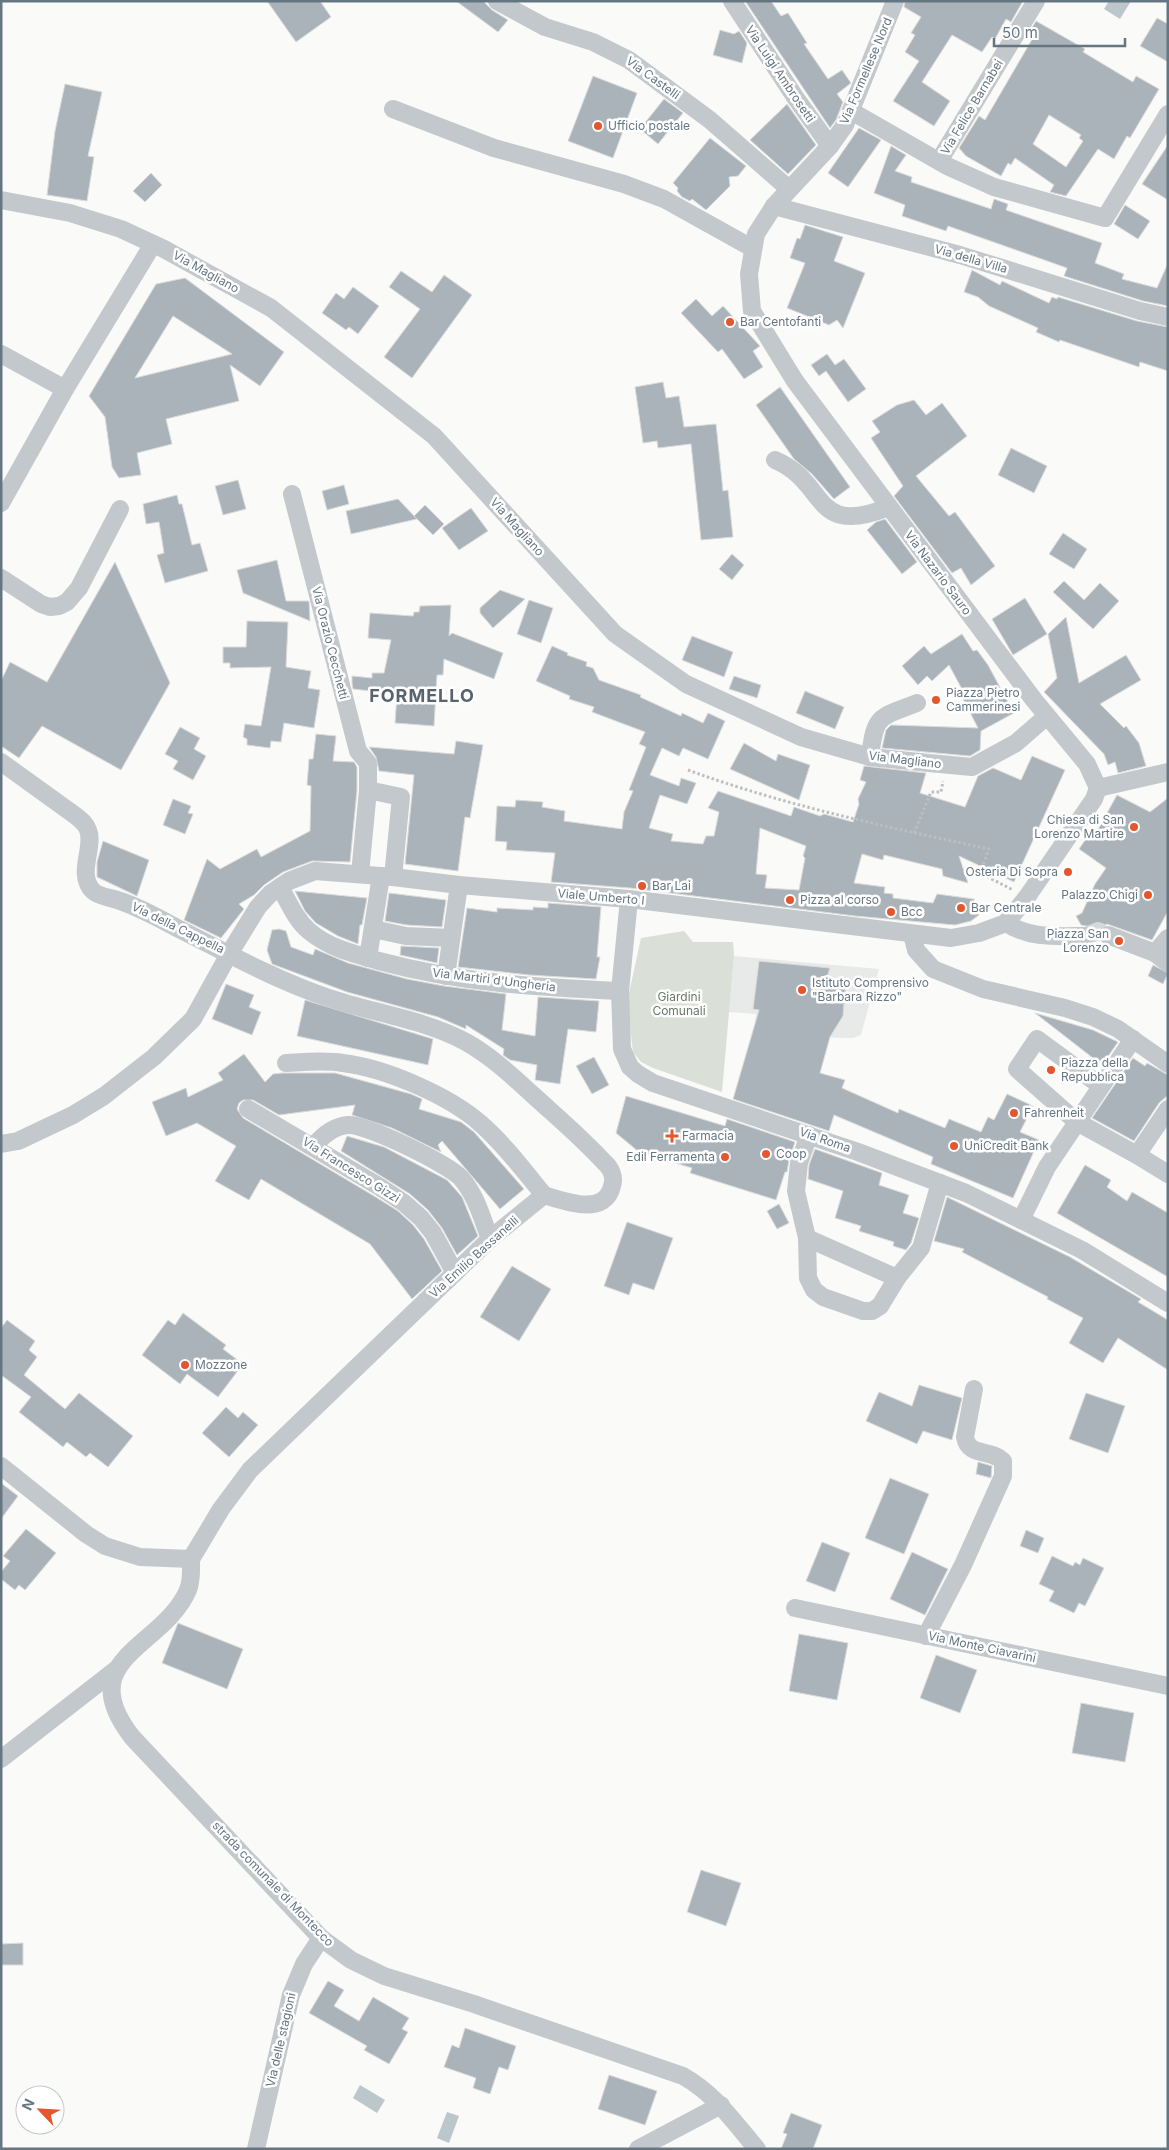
<svg xmlns="http://www.w3.org/2000/svg" width="1169" height="2150" font-family="Inter,sans-serif">
  <style>
    .built { fill: #e8e9e9 }
    .green { fill: #dadfd7 }
    .water { fill: #bbc7cb }
    .building { fill: #aab3b9; stroke: #dcdcda; fill-rule: evenodd }
    .lines { fill: none; stroke-linecap: round; stroke-linejoin: round }
    .minor-tunnel { stroke: #d5d9db; stroke-width: 18; stroke-dasharray: 18 9; stroke-linecap: butt }
    .path { stroke: #bbbfc2; stroke-width: 3; stroke-dasharray: 2.5 2.5; stroke-linecap: butt }
    .minor { stroke: #c3c8cc; stroke-width: 18 }
    .poi-dot { fill: #e4572e; stroke: #fff; stroke-width: 2 }
    .labels { text-anchor: middle; stroke-width: 5; stroke-linejoin: round; paint-order: stroke }
    .street-label { font-size: 12px; fill: #657683; stroke: #fff }
    .poi-label { font-size: 12px; fill: #657683; stroke: #fff; text-anchor: start }
    .park-label { font-size: 12px; fill: #687a64; stroke: #fff }
    .district-label { font-size: 18px; font-weight: bold; letter-spacing: 1px; fill: #57646e; stroke: #fff }
  </style>
  <rect width="100%" height="100%" fill="#fafaf8"/>
  <path class="built" d="M734 956 879 969 861 1035 853 1038 811 1037 754 1029 756 1014 729 1012Z"/>
  <path class="green" d="M684 931 693 942H733L734 956 722 1092 653 1068 641 1062 633 1052 627 1002 641 938Z"/>
  <g class="water">
    <path d="M1109 1H1131L1120 19 1104 9Z"/>
    <path d="M360 2085 385 2100 377 2113 353 2098Z"/>
    <path d="M447 2112 459 2116 449 2143 437 2138Z"/>
  </g>
  <g class="building">
    <path d="M267 1H320L331 17 296 42Z"/>
    <path d="M456 1H483L492 10 508 20 498 32Z"/>
    <path d="M745 1H771L781 16 788 13 807 43 804 44 828 79 842 70 851 83 837 94 843 102 836 120 830 128Z"/>
    <path d="M905 1H1023L1011 22 1006 19 995 39 992 37 982 52 952 35 922 82 950 101 934 126 893 101 919 61 905 52 915 35 911 33 921 17 904 7Z"/>
    <path d="M1157 18 1168 24V62L1140 46Z"/>
    <path d="M1036 21 1085 49 1083 52 1133 82 1136 76 1159 89 1130 138 1127 136 1114 159 1098 149 1066 196 1050 192 1054 185 1015 158 1011 165 1008 163 1001 176 966 156 959 148 979 116 985 120 1034 36 1029 33ZM1049 115 1081 135 1079 138 1083 141 1066 167 1033 144Z"/>
    <path d="M720 30 734 34 739 31 747 43 742 63 713 55Z"/>
    <path d="M593 76 637 93 613 158 568 141Z"/>
    <path d="M65 84 102 92 88 156 94 157 87 201 47 195 55 131Z"/>
    <path d="M664 99 683 113 658 144 640 129Z"/>
    <path d="M787 104 816 145 788 174 750 140Z"/>
    <path d="M859 128 881 140 848 187 828 173Z"/>
    <path d="M710 138 746 166 738 176 729 177 730 186 706 210 692 199 690 201 682 197 677 191 678 188 673 183Z"/>
    <path d="M1168 145V200L1142 184Z"/>
    <path d="M891 146 906 155 895 171 912 177 911 182 991 209 994 199 1008 204 1006 210 1102 243 1095 263 1124 274 1122 279 1157 288 1168 263V306L1143 301 1064 276 1067 268 948 226 946 231 902 216 905 205 874 193Z"/>
    <path d="M151 173 162 185 145 202 133 191Z"/>
    <path d="M1125 205 1150 221 1138 239 1114 224Z"/>
    <path d="M805 225 843 237 834 261 865 273 843 328 837 320 829 325 787 308 805 263 790 258 797 238 800 239Z"/>
    <path d="M972 270 1000 285 1002 281 1049 303 1052 297 1057 299 1058 297 1137 321 1168 327V371L1140 362 1139 367 1060 340 1059 342 1036 332 1038 328 989 306 978 297 964 292Z"/>
    <path d="M401 271 432 292 444 275 472 295 412 378 384 357 420 309 389 287Z"/>
    <path d="M185 278 284 352 260 386 230 365 239 401 166 419 172 444 137 453 141 475 119 478 112 467 105 417 89 396 156 284ZM173 316 232 354 135 378Z"/>
    <path d="M353 287 379 306 358 334 349 327 346 330 322 313 336 293 344 299Z"/>
    <path d="M696 299 712 316 723 306 760 346 753 351 763 367 744 379 722 349 718 352 681 313Z"/>
    <path d="M827 354 835 365 844 359 866 389 848 402 826 371 819 376 811 365Z"/>
    <path d="M663 382 666 398 679 396 684 427 716 424 723 491 728 490 733 537 701 540 691 444 658 448 657 441 643 443 635 387Z"/>
    <path d="M780 387 850 487 834 499 812 474 794 459 756 405Z"/>
    <path d="M914 400 926 415 942 403 967 436 916 476 949 516 955 512 995 566 971 585 961 568 952 573 894 496 903 486 871 438 880 432 872 421 897 405Z"/>
    <path d="M1011 448 1047 466 1034 493 998 475Z"/>
    <path d="M238 480 246 509 223 515 215 486Z"/>
    <path d="M344 485 349 504 327 510 322 491Z"/>
    <path d="M177 495 179 504H182L192 545 200 543 208 571 165 583 157 555 164 553 159 522 146 524 143 504Z"/>
    <path d="M398 499 417 519 351 534 346 511Z"/>
    <path d="M425 505 444 524 433 535 414 516Z"/>
    <path d="M471 508 488 531 459 550 442 528Z"/>
    <path d="M885 519 917 562 902 574 867 530 876 522Z"/>
    <path d="M1063 533 1087 549 1074 569 1049 554Z"/>
    <path d="M732 554 744 565 732 580 719 569Z"/>
    <path d="M277 560 286 601H309L310 621 243 593 237 570Z"/>
    <path d="M115 562 170 683 121 770 42 726 19 758 1 746V681L10 662 47 682Z"/>
    <path d="M1064 581 1084 600 1100 583 1119 601 1093 629 1053 592Z"/>
    <path d="M500 590 525 599 493 628 480 613V608Z"/>
    <path d="M1025 598 1047 634 1013 655 992 619Z"/>
    <path d="M529 600 553 608 541 643 517 634Z"/>
    <path d="M451 605 449 636 452 633 503 653 494 679 444 659 443 675H437L434 726 395 723 397 694 353 689 352 683V676L372 678V673H384L391 640 368 638 370 613 413 616 414 612H419L420 606Z"/>
    <path d="M1066 617 1079 683 1126 655 1141 680 1100 704 1124 728 1126 726 1139 743 1146 766 1118 773 1115 762 1108 765 1104 754 1044 692 1057 678 1048 634Z"/>
    <path d="M247 621 288 622 286 667 311 671 308 688 320 690 314 728 284 723 281 742 271 741 270 748 247 745V739L243 737 245 724 261 726 271 667 230 668V663H223V647H246Z"/>
    <path d="M962 634 973 651 977 650 988 665 1014 713 981 731 980 750 970 756 882 748 886 730 891 725 978 728 961 695 964 693 949 665 932 681 927 676 918 685 902 666 924 646 931 654Z"/>
    <path d="M692 636 733 652 724 677 682 660Z"/>
    <path d="M552 646 568 653 567 655 587 662 586 666 593 668 599 680 641 695 640 697 681 716 682 713 703 723 708 713 725 721 708 759 683 748 679 756 662 748 650 775 679 786 681 778 696 783 687 804 660 795 649 828 673 834 671 841 703 844 706 836H714L719 812 708 808 718 791 791 816 794 807 820 816 824 814 853 822 859 804 858 799 866 782 860 780 864 766 926 773 920 793 965 807 978 776 993 768 1021 780 1032 756 1065 770 1014 882 959 856 968 883 943 876 942 869 884 855 883 860 862 854 854 883 885 887 884 893 893 894V898L933 903 937 894 974 899 979 915 971 921 955 925 855 916 630 888 551 882 555 853 506 850 507 842 495 841 497 806 515 807 516 800 543 802 542 807 565 811 564 821 622 829 624 812 633 791 629 790 646 747 639 744 645 732 592 712 594 707 569 699 570 696 536 681ZM760 828 806 846 803 856 805 858 799 890 765 888 767 875 756 874Z"/>
    <path d="M734 676 761 685 757 698 729 689Z"/>
    <path d="M805 691 844 707 835 729 796 713Z"/>
    <path d="M180 727 200 738 194 749 206 756 193 780 173 769 178 761 165 754Z"/>
    <path d="M316 734 336 736 333 761 354 762 357 767V790L350 862 312 861 283 872 264 885 254 895 239 904 244 909 221 938 184 920 207 859 220 869 257 849 261 857 310 831 311 786 307 785 309 759H313Z"/>
    <path d="M456 741 483 745 470 818 465 817 458 871 405 864 414 775 379 771 376 757 369 747 454 754Z"/>
    <path d="M744 743 776 761 778 754 810 765 799 800 730 769Z"/>
    <path d="M1117 795 1150 812 1168 798V911L1152 940 1107 924 1098 931 1099 940 1095 941 1097 935 1095 930 1091 927 1081 925 1076 916 1082 913 1095 884 1106 868 1079 849 1092 830 1096 833Z"/>
    <path d="M173 799 191 806 188 813 193 814 185 834 163 825Z"/>
    <path d="M103 841 149 860 137 896 97 877V862Z"/>
    <path d="M295 891 367 898 362 925H360L358 944 338 936 316 923 305 911Z"/>
    <path d="M389 893 446 900 442 927 407 925 385 921Z"/>
    <path d="M548 903 601 907 597 957H600L596 979 529 975 458 967 467 908 497 912V908L533 910V907L548 908Z"/>
    <path d="M279 929 286 931 291 947 313 955 315 949 348 963 407 979 444 986 506 994 502 1030 535 1036 538 997 599 1001 596 1032 568 1029 560 1084 535 1080 537 1065 510 1060 503 1055 504 1049 466 1025V1029L438 1017 347 992 272 964 267 950 272 930Z"/>
    <path d="M401 946 439 948 437 963 400 955Z"/>
    <path d="M759 961 830 968 827 977 846 979 843 1016 830 1037 820 1073 845 1080 842 1088 898 1113 899 1109 945 1128 949 1119 981 1132 988 1117 994 1120 1007 1094 1033 1106 1020 1132 1039 1140 1013 1198 931 1164 933 1157 834 1115 829 1131 733 1099 759 1010 753 1009Z"/>
    <path d="M1153 965 1168 973 1163 984 1148 976Z"/>
    <path d="M226 984 254 995 249 1007 261 1012 252 1035 212 1019Z"/>
    <path d="M305 1000 433 1039 428 1065 297 1036Z"/>
    <path d="M1035 1013 1093 1030 1118 1042 1102 1065Z"/>
    <path d="M244 1054 265 1082 273 1074 282 1073H335L411 1094 422 1099 419 1109 461 1122 474 1132 524 1189 500 1209 442 1141 438 1145 441 1152 392 1128 352 1115 355 1105 279 1115 253 1100H243L239 1103 237 1109 243 1118 374 1196 398 1211 413 1225 424 1239 442 1271 412 1299 370 1244 261 1179 249 1200 215 1181 236 1146 197 1123 166 1136 152 1102 186 1088 188 1097 223 1080 218 1073Z"/>
    <path d="M594 1057 609 1085 592 1094 576 1066Z"/>
    <path d="M1133 1058 1145 1066 1147 1063 1168 1075V1095L1159 1103 1134 1141 1092 1118Z"/>
    <path d="M626 1096 725 1126 727 1119 795 1142 789 1160 787 1172H785L776 1200 690 1173 692 1168 639 1152 616 1133Z"/>
    <path d="M347 1136 384 1147 447 1180 462 1197 478 1236 457 1255 442 1228 428 1210 410 1194 341 1151Z"/>
    <path d="M815 1149 882 1173 879 1185 909 1195 903 1213 919 1218 911 1243 906 1250 893 1246 894 1242 859 1231 861 1226 835 1218 843 1191 808 1179 809 1165Z"/>
    <path d="M1085 1165 1111 1180 1107 1187 1127 1201 1132 1192 1168 1213V1277L1057 1213Z"/>
    <path d="M947 1197 1070 1257 1141 1299 1138 1302 1168 1320V1370L1118 1338 1103 1363 1069 1343 1083 1318 1047 1299 1048 1297 962 1252 964 1249 934 1241Z"/>
    <path d="M779 1204 789 1223 777 1229 767 1211Z"/>
    <path d="M627 1222 673 1238 654 1290 633 1283 629 1295 604 1286Z"/>
    <path d="M512 1266 551 1289 519 1341 480 1317Z"/>
    <path d="M183 1313 226 1345 223 1349 243 1364 218 1397 187 1374 180 1384 142 1355 168 1320 175 1325Z"/>
    <path d="M7 1320 35 1341 29 1350 37 1357 24 1375 65 1409 79 1393 133 1436 108 1467 90 1453 86 1457 67 1442 63 1447 19 1412 31 1397 1 1375V1328Z"/>
    <path d="M919 1385 962 1398 952 1440 923 1431 917 1444 866 1421 879 1392 912 1406Z"/>
    <path d="M1086 1393 1125 1406 1108 1453 1069 1439Z"/>
    <path d="M226 1407 238 1418 243 1412 258 1425 229 1457 202 1433Z"/>
    <path d="M978 1462 992 1466 991 1478 976 1474Z"/>
    <path d="M890 1478 929 1494 904 1554 865 1538Z"/>
    <path d="M1 1483 18 1496 1 1519Z"/>
    <path d="M26 1529 56 1553 25 1590 19 1585 15 1590 1 1579V1572L10 1561 3 1556Z"/>
    <path d="M1026 1530 1044 1538 1038 1553 1020 1546Z"/>
    <path d="M822 1542 850 1553 835 1592 806 1581Z"/>
    <path d="M912 1552 948 1569 925 1615 890 1599Z"/>
    <path d="M1052 1556 1073 1566 1075 1562 1080 1565 1083 1558 1104 1568 1085 1606 1079 1603 1074 1613 1049 1601 1054 1591 1039 1584Z"/>
    <path d="M178 1623 243 1649 227 1689 162 1663Z"/>
    <path d="M799 1634 848 1643 837 1700 789 1691Z"/>
    <path d="M936 1655 977 1670 960 1713 920 1698Z"/>
    <path d="M1081 1703 1134 1713 1125 1762 1072 1753Z"/>
    <path d="M701 1870 741 1883 726 1926 687 1912Z"/>
    <path d="M23 1943V1965H1V1944Z"/>
    <path d="M328 1981 344 1990 334 2006 359 2021 373 1997 409 2018 402 2029 408 2032 389 2064 364 2050 367 2046 309 2013Z"/>
    <path d="M465 2028 516 2046 508 2070 499 2067 490 2094 473 2088 476 2078 444 2067 452 2045 459 2048Z"/>
    <path d="M609 2075 657 2091 645 2125 598 2109Z"/>
    <path d="M791 2113 822 2125 813 2149H781L787 2134 783 2133Z"/>
  </g>
  <g class="lines">
    <path class="minor-tunnel" d="M1086 936 1098 931 1108 935"/>
    <g class="path">
      <path d="M688 770C786 806 888 827 989 849L980 873 1013 890"/>
      <path d="M914 833 931 792H941L943 781"/>
    </g>
    <g class="minor">
      <path d="M497 1 545 27 593 42 629 60 710 120 789 189"/>
      <path d="M732 1 795 97 830 146"/>
      <path d="M895 1 845 125 830 146 774 206 756 234 749 274 752 311 795 381 1034 700 1087 764 1098 788 1094 799 1027 897 1006 923"/>
      <path d="M393 109 494 148 624 184 664 199 752 248"/>
      <path d="M851 111 947 166 994 187 1105 218 1168 114"/>
      <path d="M939 161 1036 1"/>
      <path d="M1 200 70 213 121 229 164 249 271 308 434 436 615 634 686 684 801 737 870 757 929 763 972 767 1016 743 1047 716"/>
      <path d="M774 206 960 255 1140 311 1168 317"/>
      <path d="M1 354 65 389"/>
      <path d="M775 460C829 483 811 538 889 507"/>
      <path d="M292 494 358 751 368 763V790"/>
      <path d="M1 503 65 389 153 244"/>
      <path d="M1 578 41 604 50 607 59 606 67 602 79 588 120 509"/>
      <path d="M870 757C875 714 879 718 917 703"/>
      <path d="M1 762 76 816C81 820 86 824 88 830 95 847 76 874 93 891 98 896 107 897 114 899 138 906 160 919 181 930 229 954 276 980 326 997 372 1013 423 1019 466 1042 491 1056 512 1076 533 1095 557 1117 582 1138 604 1162 611 1168 615 1177 612 1186 605 1217 564 1201 544 1195L490 1239 250 1470 221 1509 191 1559 140 1557 105 1546 86 1534 1 1466"/>
      <path d="M1098 788 1168 772"/>
      <path d="M360 874 368 790 401 797 393 877"/>
      <path d="M280 887C289 903 296 920 309 931 329 948 354 954 379 961 461 983 535 987 620 991"/>
      <path d="M629 899 620 991 622 1049 630 1067 638 1074 653 1083 858 1152 966 1193 1082 1250 1168 1303"/>
      <path d="M1006 923C1030 939 1058 936 1086 936"/>
      <path d="M373 929 406 936 451 938"/>
      <path d="M912 934 916 950 933 969 983 989 1065 1008 1093 1017 1118 1029 1168 1064"/>
      <path d="M1108 935 1155 953 1168 938"/>
      <path d="M1155 953 1168 963"/>
      <path d="M368 958 381 876"/>
      <path d="M446 976 459 885"/>
      <path d="M286 1063C305 1062 324 1060 343 1063 385 1068 450 1096 481 1124 505 1145 524 1171 544 1195"/>
      <path d="M1101 1086 1037 1039 1017 1069 1077 1122 1137 1155 1168 1109"/>
      <path d="M248 1109 380 1187 404 1203 421 1218 433 1233 455 1273"/>
      <path d="M809 1135 799 1163 796 1191 807 1238 808 1278 814 1290 823 1297 863 1311H872L880 1306 897 1278 921 1248 940 1183"/>
      <path d="M1 1144 18 1141 73 1115 104 1096 154 1057 193 1019 229 954 258 907 270 894 289 881 315 871 393 877 459 885 629 899 951 938 979 933 1006 923"/>
      <path d="M313 1147C322 1136 333 1126 348 1125 366 1124 448 1164 461 1178 476 1195 482 1218 490 1239"/>
      <path d="M1137 1155 1168 1174"/>
      <path d="M1021 1220 1047 1167 1133 1039"/>
      <path d="M807 1238 897 1278"/>
      <path d="M191 1559C191 1570 192 1580 188 1590 163 1648 71 1658 132 1737L321 1938 351 1960 384 1976 474 2004 683 2076C715 2094 734 2122 757 2149"/>
      <path d="M795 1608 1168 1686"/>
      <path d="M926 1636 963 1565 1003 1476V1461C991 1449 968 1457 965 1437L974 1389"/>
      <path d="M1 1759 118 1668"/>
      <path d="M256 2149 291 1995 304 1964 321 1938"/>
      <path d="M638 2149 721 2105"/>
    </g>
  </g>
  <g class="poi-dot">
    <circle cx="598" cy="126" r="5"/>
    <circle cx="730" cy="322" r="5"/>
    <circle cx="936" cy="700" r="5"/>
    <circle cx="1134" cy="827" r="5"/>
    <circle cx="1068" cy="872" r="5"/>
    <circle cx="642" cy="886" r="5"/>
    <circle cx="1148" cy="895" r="5"/>
    <circle cx="790" cy="900" r="5"/>
    <circle cx="961" cy="908" r="5"/>
    <circle cx="891" cy="912" r="5"/>
    <circle cx="1119" cy="941" r="5"/>
    <circle cx="802" cy="990" r="5"/>
    <circle cx="1051" cy="1070" r="5"/>
    <circle cx="1014" cy="1113" r="5"/>
    <path d="M669.5 1128.5h5v5h5v5h-5v5h-5v-5h-5v-5h5z"/>
    <circle cx="954" cy="1146" r="5"/>
    <circle cx="766" cy="1154" r="5"/>
    <circle cx="725" cy="1157" r="5"/>
    <circle cx="185" cy="1365" r="5"/>
  </g>
  <g class="labels">
    <g class="street-label">
      <text transform="translate(866 71) rotate(-67)" y="4">Via Formellese Nord</text>
      <text transform="translate(780 74) rotate(56)" y="4">Via Luigi Ambrosetti</text>
      <text transform="translate(653 78) rotate(36)" y="4">Via Castelli</text>
      <text transform="translate(972 107) rotate(-59)" y="4">Via Felice Barnabei</text>
      <text transform="translate(971 259) rotate(16)" y="4">Via della Villa</text>
      <text transform="translate(206 272) rotate(29)" y="4">Via Magliano</text>
      <text transform="translate(517 527) rotate(48)" y="4">Via Magliano</text>
      <text transform="translate(938 573) rotate(53)" y="4">Via Nazario Sauro</text>
      <text transform="translate(330 643) rotate(76)" y="4">Via Orazio Cecchetti</text>
      <text transform="translate(905 760) rotate(7)" y="4">Via Magliano</text>
      <text transform="translate(601 897) rotate(5)" y="4">Viale Umberto I</text>
      <text transform="translate(178 928) rotate(26)" y="4">Via della Cappella</text>
      <text transform="translate(494 980) rotate(7)" y="4">Via Martiri d'Ungheria</text>
      <text transform="translate(825 1140) rotate(19)" y="4">Via Roma</text>
      <text transform="translate(351 1170) rotate(32)" y="4">Via Francesco Gizzi</text>
      <text transform="translate(474 1257) rotate(-42)" y="4">Via Emilio Bassanelli</text>
      <text transform="translate(982 1647) rotate(12)" y="4">Via Monte Ciavarini</text>
      <text transform="translate(273 1884) rotate(46)" y="4">strada comunale di Montecco</text>
      <text transform="translate(281 2040) rotate(-77)" y="4">Via delle stagioni</text>
    </g>
    <g class="poi-label">
      <text x="608" y="130">Ufficio postale</text>
      <text x="740" y="326">Bar Centofanti</text>
      <text x="946" y="697">Piazza Pietro<tspan x="946" dy="14">Cammerinesi</tspan></text>
      <text x="1124" y="824" text-anchor="end">Chiesa di San<tspan x="1124" dy="14">Lorenzo Martire</tspan></text>
      <text x="1058" y="876" text-anchor="end">Osteria Di Sopra</text>
      <text x="652" y="890">Bar Lai</text>
      <text x="1138" y="899" text-anchor="end">Palazzo Chigi</text>
      <text x="800" y="904">Pizza al corso</text>
      <text x="971" y="912">Bar Centrale</text>
      <text x="901" y="916">Bcc</text>
      <text x="1109" y="938" text-anchor="end">Piazza San<tspan x="1109" dy="14">Lorenzo</tspan></text>
      <text x="812" y="987">Istituto Comprensivo<tspan x="812" dy="14">"Barbara Rizzo"</tspan></text>
      <text x="1061" y="1067">Piazza della<tspan x="1061" dy="14">Repubblica</tspan></text>
      <text x="1024" y="1117">Fahrenheit</text>
      <text x="682" y="1140">Farmacia</text>
      <text x="964" y="1150">UniCredit Bank</text>
      <text x="776" y="1158">Coop</text>
      <text x="715" y="1161" text-anchor="end">Edil Ferramenta</text>
      <text x="195" y="1369">Mozzone</text>
    </g>
    <g class="park-label">
      <text x="679" y="1001">Giardini<tspan x="679" dy="14">Comunali</tspan></text>
    </g>
    <g class="district-label">
      <text x="422" y="702">FORMELLO</text>
    </g>
  </g>
  <rect width="1169" height="2150" fill="none" stroke="#657683" stroke-width="5"/>
  <g transform="translate(40 2110) rotate(295)"><circle r="24" fill="#ffffff" stroke="#c1c8cd"/>
  <path d="M0-4L9 19L0 12L-9 19Z" fill="#e4572e"/>
  <text y="-8" font-size="14" font-weight="bold" text-anchor="middle" fill="#657683">N</text>
  </g>
  <path d="M994 38v8h131v-8" fill="none" stroke="#657683" stroke-width="2.5"/>
  <text x="1002" y="38" font-size="15" fill="#657683" stroke="#ffffff" stroke-width="4" paint-order="stroke">50 m</text>
</svg>
